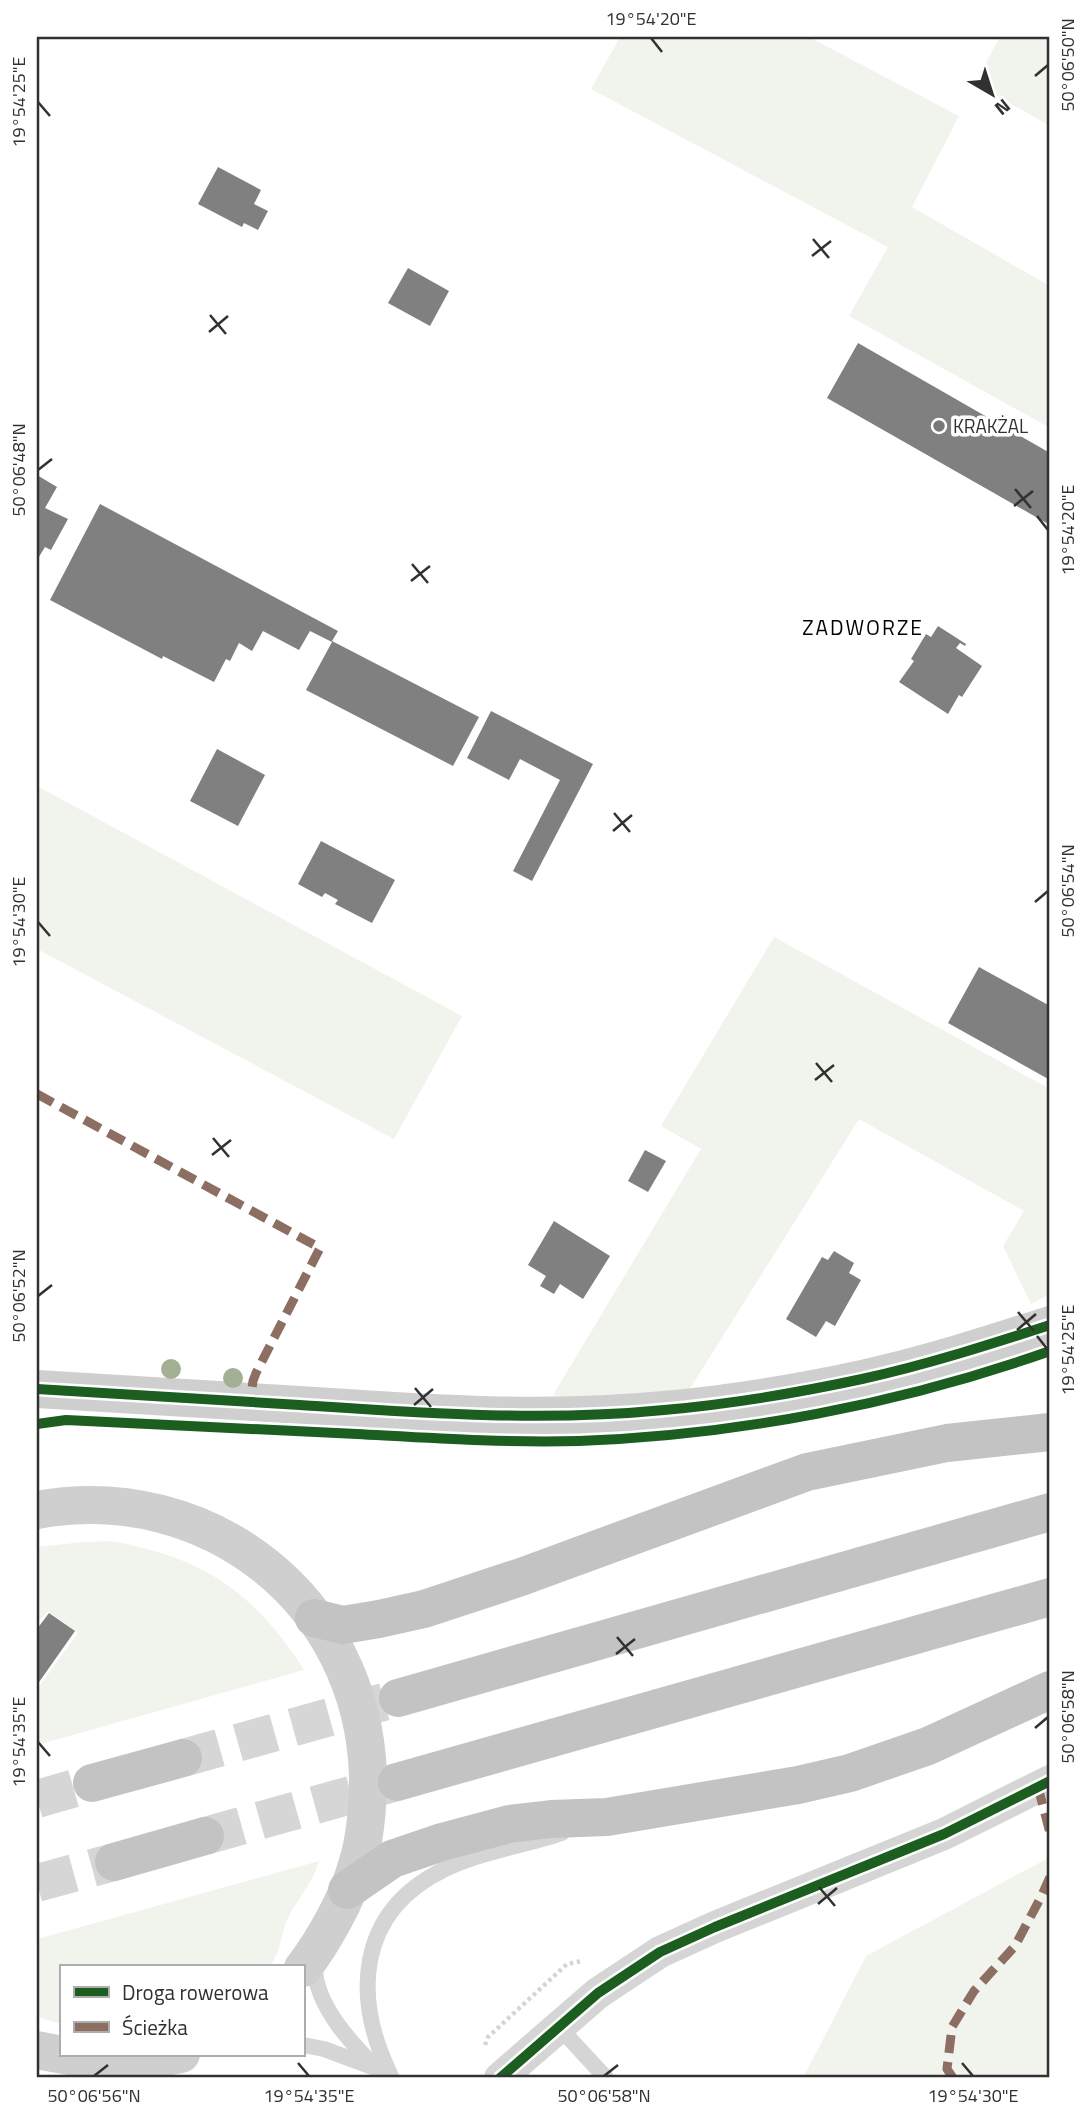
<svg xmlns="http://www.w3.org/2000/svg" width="1087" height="2115" font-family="'Titillium Web',sans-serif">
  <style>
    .green { fill: #f1f4ec }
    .building { fill: #808080 }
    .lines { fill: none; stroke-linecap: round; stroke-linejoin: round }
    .highway-tunnel { stroke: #d6d6d6; stroke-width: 38; stroke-dasharray: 38 19; stroke-linecap: butt }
    .path { stroke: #d5d5d5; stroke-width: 4.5; stroke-dasharray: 3.5 3.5; stroke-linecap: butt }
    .lane { stroke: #d5d5d5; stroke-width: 16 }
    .street { stroke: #d5d5d5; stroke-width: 32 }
    .secondary { stroke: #cfcfcf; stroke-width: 38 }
    .highway { stroke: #c3c3c3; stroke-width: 38 }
    .quiet { stroke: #8d6e63; stroke-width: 9; stroke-dasharray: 18 9; stroke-linecap: butt }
    .cycleway-casing { stroke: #fff; stroke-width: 15 }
    .cycleway { stroke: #1b5e20; stroke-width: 10 }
    .tree { fill: #a4b094 }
    .ticks { fill: none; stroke: #313131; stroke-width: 2.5 }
    .poi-dot { fill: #797979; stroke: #fff; stroke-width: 2.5 }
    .labels { text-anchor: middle; stroke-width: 7; stroke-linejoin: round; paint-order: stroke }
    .poi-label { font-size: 19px; fill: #313131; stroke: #fff; text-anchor: start }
    .neighbourhood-label { font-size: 21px; letter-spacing: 2px; fill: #000; stroke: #fff }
    .neatline { fill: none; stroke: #313131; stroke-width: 2.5 }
    .ticks-label { font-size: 18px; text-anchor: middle; fill: #313131 }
  </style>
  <rect width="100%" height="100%" fill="#fff"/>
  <g class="green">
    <path d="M620 37H809L959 116 912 207 1050 286V428L849 316 888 247 591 89Z"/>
    <path d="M1000 37H1050V126L975 83Z"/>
    <path d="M37 786 462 1016 394 1139 37 949Z"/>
    <path d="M774 937 1050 1089V1294L1031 1304 1003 1246 1024 1211 859 1119 676 1411 553 1395 701 1149 661 1126Z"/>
    <path d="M84 1542C95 1542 106 1541 117 1542 129 1544 142 1548 154 1551 223 1570 266 1610 304 1670L37 1745V1689L78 1633 48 1611 37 1624V1547Z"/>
    <path d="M1050 1857V2078H803L866 1956Z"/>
    <path d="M319 1861C314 1882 296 1900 287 1920 281 1934 280 1956 269 1966H61V2024L37 2017V1939Z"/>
  </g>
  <g class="building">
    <path d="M218 167 261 190 254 204 268 211 258 230 244 223 242 227 198 204Z"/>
    <path d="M408 268 449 291 430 326 388 303Z"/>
    <path d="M858 343 1050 453V525L827 398Z"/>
    <path d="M37 475 57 487 45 508 68 519 51 550 45 547 37 560Z"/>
    <path d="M100 504 338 631 332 641 479 717 453 766 306 690 332 642 310 631 299 650 263 631 252 651 239 643 230 661 226 659 214 682 163 656 162 659 50 600Z"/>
    <path d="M938 626 966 644 965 646 960 643 956 648 982 666 962 697 959 695 948 714 899 682 914 661 911 659 926 634 931 637Z"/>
    <path d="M491 711 593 764 532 881 513 871 560 780 520 759 509 780 467 758Z"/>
    <path d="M217 749 265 775 238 826 190 801Z"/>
    <path d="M321 841 395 880 372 923 335 904 338 900 325 893 322 897 298 884Z"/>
    <path d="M979 967 1050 1006V1080L948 1023Z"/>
    <path d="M645 1150 666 1161 648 1192 628 1181Z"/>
    <path d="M554 1221 610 1256 583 1299 560 1284 554 1294 540 1286 546 1276 528 1265Z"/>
    <path d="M834 1251 854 1263 849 1273 861 1280 835 1326 826 1321 816 1337 786 1319 822 1257 828 1260Z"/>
    <path d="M49 1613 75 1631 37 1685V1629Z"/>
  </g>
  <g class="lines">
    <g class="highway-tunnel">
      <path d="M183 1758 398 1698"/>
      <path d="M37 1799 92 1783"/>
      <path d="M205 1836 397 1782"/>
      <path d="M37 1883 114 1862"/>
    </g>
    <path class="path" d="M485 2045 488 2037 567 1964 582 1961"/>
    <g class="lane">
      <path d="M315 1960C311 2004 356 2049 386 2077"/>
      <path d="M558 2026 606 2078"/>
      <path d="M303 2045 324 2049 375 2068"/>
      <path d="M392 2078C352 1998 356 1912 445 1869 482 1851 524 1846 562 1833"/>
    </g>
    <path class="street" d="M500 2078 598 1993 660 1952 715 1927 944 1834 1050 1781"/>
    <g class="secondary">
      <path d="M37 1389C125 1394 213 1399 300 1405 421 1413 543 1422 664 1410 731 1404 797 1393 862 1379 926 1365 988 1345 1050 1325"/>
      <path d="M37 1510C208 1479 363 1600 368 1776 368 1805 366 1837 357 1865 348 1898 323 1942 303 1968"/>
      <path d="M37 2050C71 2057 107 2064 143 2061 155 2060 169 2056 181 2054"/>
    </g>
    <g class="highway">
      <path d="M314 1618 343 1625 379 1619 424 1609 521 1577 807 1472 947 1443 1050 1432"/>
      <path d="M398 1698 1050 1512"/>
      <path d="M397 1782 1050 1597"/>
      <path d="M92 1783 183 1758"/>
      <path d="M114 1862 205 1836"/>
      <path d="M347 1890 392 1859 442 1842 509 1824 551 1819 607 1817 798 1785 850 1773 928 1746 1050 1690"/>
    </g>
    <g class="quiet">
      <path d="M37 1094 320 1248 256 1373 253 1381 250 1402"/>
      <path d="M1038 1787 1050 1833"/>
      <path d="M953 2078 947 2069 952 2027 974 1991 1015 1946 1041 1897 1050 1877"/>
    </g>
    <defs>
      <g id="cycleway">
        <path d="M37 1389C125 1394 213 1399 300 1405 421 1413 543 1422 664 1410 731 1404 797 1393 862 1379 926 1365 988 1345 1050 1325"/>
        <path d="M37 1424 66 1420C163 1425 260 1430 357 1434 431 1438 505 1443 579 1441 738 1435 900 1404 1050 1351"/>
        <path d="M500 2078 598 1993 660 1952 715 1927 944 1834 1050 1781"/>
      </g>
    </defs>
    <use href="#cycleway" class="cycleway-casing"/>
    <use href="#cycleway" class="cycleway"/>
  </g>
  <g class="tree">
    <circle cx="171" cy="1369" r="10"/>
    <circle cx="233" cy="1378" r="10"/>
  </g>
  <path class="ticks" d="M651 38 662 52M1035 76 1048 65M38 102 50 116M813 239 829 258M812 256 831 241M210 315 226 334M209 332 228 316M38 470 52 459M1015 489 1031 508M1014 506 1033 491M1037 516 1048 530M412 564 428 583M411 581 430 566M614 813 630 832M613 831 632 815M1035 902 1048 891M38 922 50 936M816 1063 832 1082M815 1080 834 1065M213 1138 229 1157M212 1155 231 1140M38 1296 52 1285M1018 1312 1034 1331M1017 1330 1036 1314M1037 1336 1048 1350M415 1388 431 1407M414 1405 433 1389M617 1637 633 1656M616 1654 635 1639M1035 1728 1048 1717M38 1742 50 1756M819 1887 835 1906M818 1904 837 1888M298 2063 309 2076M962 2063 973 2076M94 2076 108 2065M604 2076 618 2065"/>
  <circle class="poi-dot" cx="939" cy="426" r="7"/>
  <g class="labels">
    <g class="poi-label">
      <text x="953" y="433">KRAKŻAL</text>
    </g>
    <g class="neighbourhood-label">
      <text x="863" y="635">ZADWORZE</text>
    </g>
  </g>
  <rect width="1087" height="2115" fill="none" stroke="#ffffff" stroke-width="77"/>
  <rect x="60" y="1965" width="245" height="91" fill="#ffffff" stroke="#adadad" stroke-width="2"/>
  <rect x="74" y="1987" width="35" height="10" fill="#1b5e20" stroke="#adadad" stroke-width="2"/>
  <text x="122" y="2000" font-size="21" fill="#313131">Droga rowerowa</text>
  <rect x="74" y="2022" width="35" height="10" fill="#8d6e63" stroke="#adadad" stroke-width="2"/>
  <text x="122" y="2035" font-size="21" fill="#313131">Ścieżka</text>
  <g transform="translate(992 94) rotate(141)" stroke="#ffffff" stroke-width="5" paint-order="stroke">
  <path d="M0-5L12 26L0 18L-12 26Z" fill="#313131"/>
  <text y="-10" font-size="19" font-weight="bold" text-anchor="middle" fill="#313131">N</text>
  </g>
  <rect x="38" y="38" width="1010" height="2038" class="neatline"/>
  <g class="ticks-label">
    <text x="651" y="25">19°54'20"E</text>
    <text transform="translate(1068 65) rotate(-90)" y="6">50°06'50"N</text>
    <text transform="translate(19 102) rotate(-90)" y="6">19°54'25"E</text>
    <text transform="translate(19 470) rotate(-90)" y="6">50°06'48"N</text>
    <text transform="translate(1068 530) rotate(-90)" y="6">19°54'20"E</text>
    <text transform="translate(1068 891) rotate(-90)" y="6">50°06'54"N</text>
    <text transform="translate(19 922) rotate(-90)" y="6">19°54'30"E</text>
    <text transform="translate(19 1296) rotate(-90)" y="6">50°06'52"N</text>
    <text transform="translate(1068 1350) rotate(-90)" y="6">19°54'25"E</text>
    <text transform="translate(1068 1717) rotate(-90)" y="6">50°06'58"N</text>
    <text transform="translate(19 1742) rotate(-90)" y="6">19°54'35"E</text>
    <text x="94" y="2102">50°06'56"N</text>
    <text x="309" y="2102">19°54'35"E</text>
    <text x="604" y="2102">50°06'58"N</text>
    <text x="973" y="2102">19°54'30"E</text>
  </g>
</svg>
